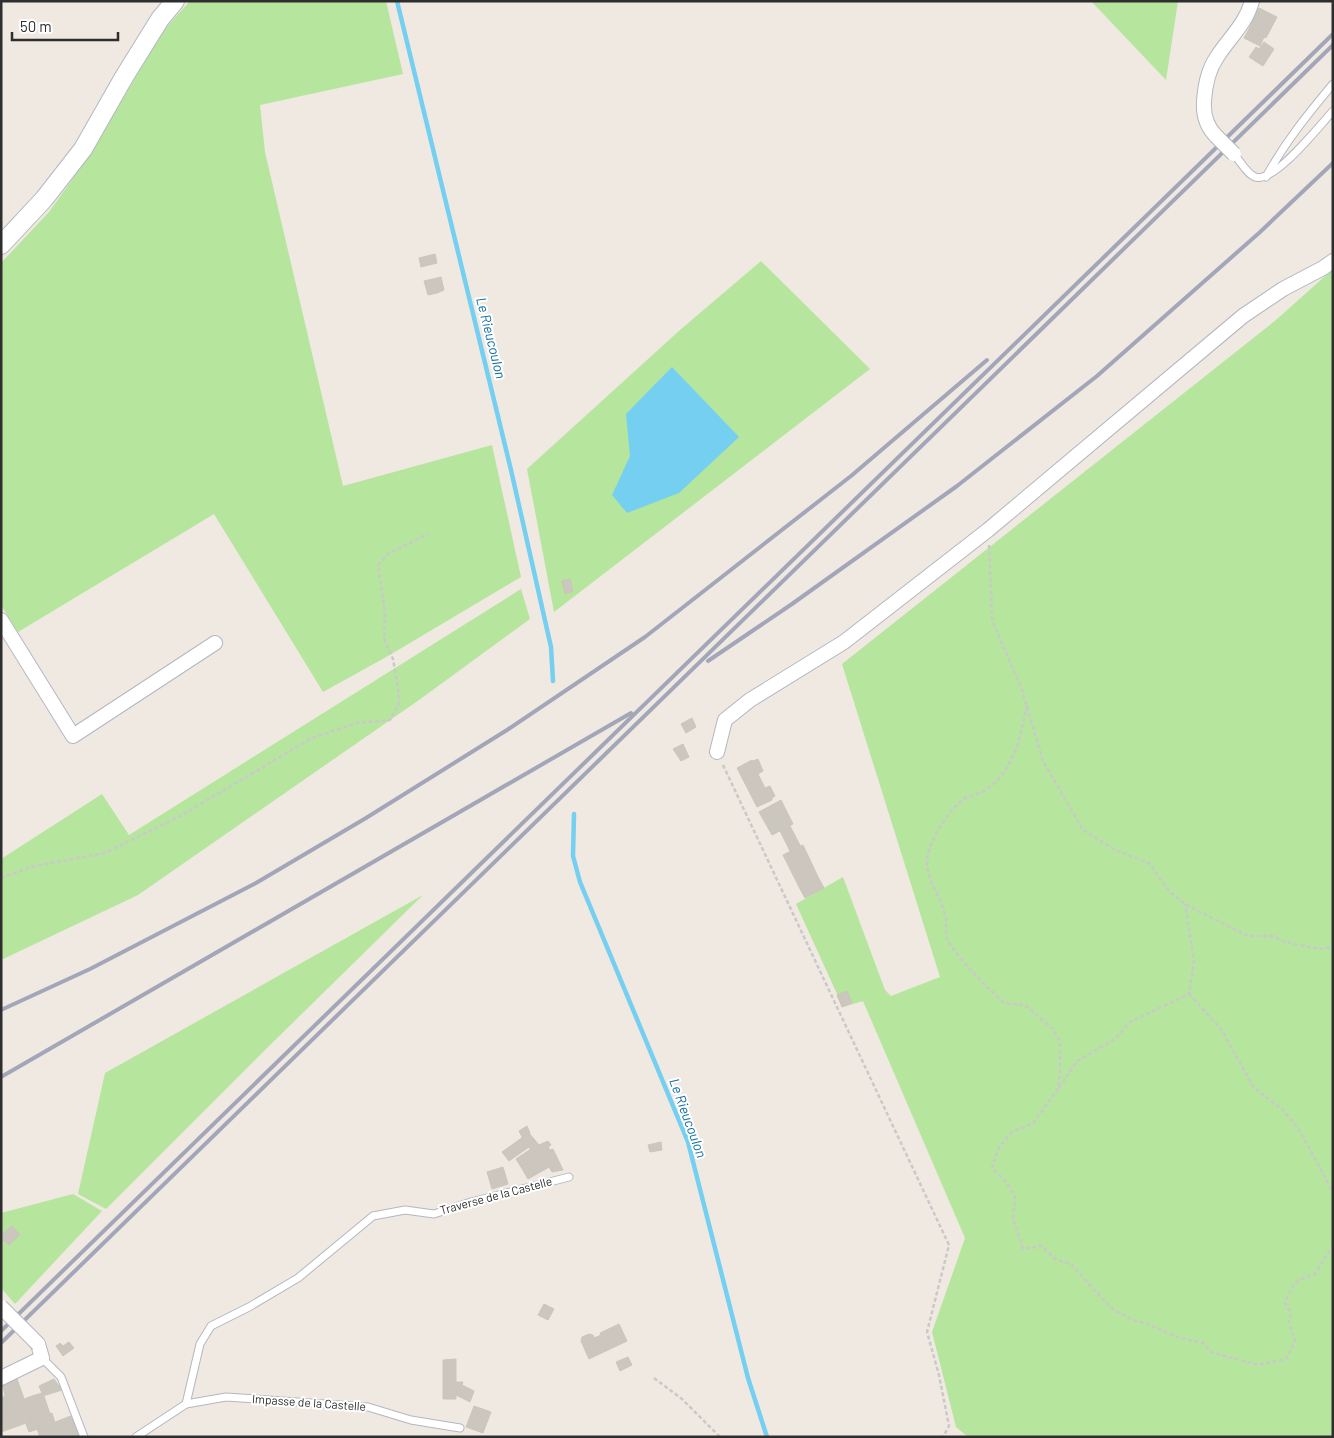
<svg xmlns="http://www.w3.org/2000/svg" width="1334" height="1438" font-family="Barlow,sans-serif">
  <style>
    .green { fill: #b6e59e }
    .water { fill: #75cff0 }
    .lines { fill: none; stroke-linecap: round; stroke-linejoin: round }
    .stream { stroke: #75cff0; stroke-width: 4.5 }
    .building { fill: #cbc7bf; stroke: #cbc5ba }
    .service-casing { stroke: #b4b7c1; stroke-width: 9 }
    .minor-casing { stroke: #b4b7c1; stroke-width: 16 }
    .tertiary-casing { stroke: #b4b7c1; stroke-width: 20 }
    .path { stroke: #c9c9c9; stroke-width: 2.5; stroke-dasharray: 4 2.5; stroke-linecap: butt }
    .service { stroke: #fff; stroke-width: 7 }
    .minor { stroke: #fff; stroke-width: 14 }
    .tertiary { stroke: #fff; stroke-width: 18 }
    .rail { stroke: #a3a6b8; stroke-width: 4 }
    .minor-bridge-casing { stroke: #b4b7c1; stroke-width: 16; stroke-linecap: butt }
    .minor-bridge { stroke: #fff; stroke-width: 14 }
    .labels { text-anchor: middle; stroke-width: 4; stroke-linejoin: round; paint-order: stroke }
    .street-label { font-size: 12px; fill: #2e2e2e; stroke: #fff }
    .water-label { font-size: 14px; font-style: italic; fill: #0d6fa3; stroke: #fff }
  </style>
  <rect width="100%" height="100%" fill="#efe9e1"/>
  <g class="green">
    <path d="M190 1H386L403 74 260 105 265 152 343 486 492 445 521 577 388 656 323 692 214 514 18 632 1 605V263L49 212 89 156 163 31Z"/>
    <path d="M1091 1H1178L1166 80Z"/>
    <path d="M761 261 870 369 554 612 527 469 680 330Z"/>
    <path d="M1333 269V1437H968L956 1427 932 1332 965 1238 863 1001 843 1007 796 904 843 877 885 990 891 996 940 977 842 664 1276 320Z"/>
    <path d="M521 589 530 619 419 700 138 895 1 960V859L102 794 129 835Z"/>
    <path d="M423 895 265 1050 106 1209 78 1194 105 1073Z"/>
    <path d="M73 1194 102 1211 15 1304 1 1288V1213Z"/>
  </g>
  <path class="water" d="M672 367 739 437 679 493 627 513 612 495 630 456 626 414Z"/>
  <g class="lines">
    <g class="stream">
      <path d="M397 1 511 470 551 647 553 681"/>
      <path d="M574 814 573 856 580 882 688 1142 748 1378 767 1437"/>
    </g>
  </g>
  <g class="building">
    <path d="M1259 8 1277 17 1266 38 1249 29Z"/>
    <path d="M1249 29 1264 37 1260 46 1244 38Z"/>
    <path d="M1264 42 1274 49 1263 66 1249 57 1256 47 1259 49Z"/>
    <path d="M435 254 437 263 421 267 419 258Z"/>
    <path d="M441 277 444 290 437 293 433 279Z"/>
    <path d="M433 279 437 293 428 295 424 281Z"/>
    <path d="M570 579 573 591 565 594 562 581Z"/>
    <path d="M692 718 696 727 686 733 681 724Z"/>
    <path d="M683 744 689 757 681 761 673 749Z"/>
    <path d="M758 759 763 771 758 774 765 788 770 786 775 796 772 798V800L757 807 737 768 752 760 753 761Z"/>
    <path d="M781 800 793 824 772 835 759 812Z"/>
    <path d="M790 826 801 847 790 851 780 831Z"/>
    <path d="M803 845 818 877 799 887 783 855Z"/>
    <path d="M818 877 824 888 805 898 799 887Z"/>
    <path d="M847 991 852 1003 842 1007 837 995Z"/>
    <path d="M527 1126 530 1133 522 1137 519 1131Z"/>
    <path d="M529 1133 539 1145 548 1141 551 1145 548 1147 550 1150 553 1149 563 1170 552 1172 549 1167 544 1170 522 1137Z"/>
    <path d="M523 1137 529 1147 509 1161 502 1152Z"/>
    <path d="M661 1142 662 1150 650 1152 648 1145Z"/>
    <path d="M531 1149 536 1157 521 1167 516 1159Z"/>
    <path d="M536 1157 537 1158 528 1163 535 1175 528 1179 521 1167Z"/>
    <path d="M537 1158 544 1170 535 1175 528 1163Z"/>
    <path d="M503 1167 508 1184 492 1189 487 1172Z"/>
    <path d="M12 1226 20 1235 9 1245 1 1238V1235Z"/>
    <path d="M544 1304 554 1309 548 1320 538 1315Z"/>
    <path d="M619 1324 627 1341 589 1359 581 1341 582 1337 589 1334 593 1335 594 1338 601 1335 600 1333Z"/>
    <path d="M69 1342 74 1348 63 1356 56 1346 60 1343 63 1346Z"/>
    <path d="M628 1357 632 1365 620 1371 616 1362Z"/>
    <path d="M456 1359V1382H463L462 1385 474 1391 470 1402 456 1395V1399H443V1360Z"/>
    <path d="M17 1379 32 1421 12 1428 6 1410 10 1408 5 1396 3 1385Z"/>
    <path d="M54 1379 62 1390 33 1399 32 1396 42 1393 39 1386Z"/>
    <path d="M5 1396 10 1408 1 1411V1398Z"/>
    <path d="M32 1396 33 1399 44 1396 50 1414 32 1421 24 1399Z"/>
    <path d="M474 1406 491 1412 483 1433 466 1427Z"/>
    <path d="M6 1410 12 1428 1 1432V1411Z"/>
    <path d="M52 1413 55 1423 29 1432 26 1424Z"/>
    <path d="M71 1416 79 1437H40L37 1429Z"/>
  </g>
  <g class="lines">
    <defs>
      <g id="service">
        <path d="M1234 154C1240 161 1247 174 1255 177 1274 184 1320 125 1333 111"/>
        <path d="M1266 177C1285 142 1308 114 1333 84"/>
        <path d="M42 1358 61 1377 84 1437"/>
        <path d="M186 1404 226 1397 368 1407 411 1420 460 1428"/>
        <path d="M136 1437 186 1404 200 1344 211 1326 249 1307 298 1278 373 1216 405 1210 434 1214 471 1202 569 1177"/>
      </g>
      <g id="minor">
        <path d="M1216 136C1206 126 1203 115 1204 101 1205 85 1208 70 1217 57 1229 38 1246 24 1252 1"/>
        <path d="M1 620 73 736 215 643"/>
        <path d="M717 752 725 720 750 700 844 642 988 530 1243 316 1283 289 1323 268 1333 261"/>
        <path d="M1 1378 42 1358 38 1344"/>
      </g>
      <path id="tertiary" d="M1 245 44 199 83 149 124 77 160 19 175 1"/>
    </defs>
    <use href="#service" class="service-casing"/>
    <use href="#minor" class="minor-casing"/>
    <use href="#tertiary" class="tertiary-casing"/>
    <g class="path">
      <path d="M989 545 992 620 1022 690 1043 761 1083 830 1115 850 1149 863 1169 891 1185 904 1204 914 1248 936H1273L1285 942 1319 949 1333 947"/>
      <path d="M1027 705C1020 737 1015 769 987 789 979 795 967 795 960 802 947 813 925 847 927 865 929 883 941 898 945 915 948 923 944 933 948 941 963 964 984 984 1004 1003L1025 1005 1052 1028 1060 1042V1071L1058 1089 1033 1123 1012 1132 999 1147 992 1168 1007 1183 1015 1196 1013 1219 1023 1249 1042 1246 1055 1259 1071 1264 1095 1291 1114 1310 1135 1321 1145 1323 1177 1337 1203 1343 1211 1352 1258 1365 1286 1359 1295 1341 1289 1322 1291 1313 1285 1303C1294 1282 1293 1281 1315 1274L1333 1245"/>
      <path d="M723 765 949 1245 927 1332 939 1375 949 1426 943 1437"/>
      <path d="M1 878 34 866 105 853 182 815 312 738 357 723 390 720 399 704 398 688 393 659 384 639 385 612 378 565 389 553 428 534"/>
      <path d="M1189 994 1221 1029 1254 1088 1283 1110 1300 1131 1333 1192"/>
      <path d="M1059 1088 1077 1061 1115 1039 1130 1022 1189 994 1194 961 1185 904"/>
      <path d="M654 1378 682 1399 720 1437"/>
    </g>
    <use href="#service" class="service"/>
    <use href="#minor" class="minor"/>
    <use href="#tertiary" class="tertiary"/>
    <g class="rail">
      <path d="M708 661 792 604 957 486 1097 376 1259 233 1333 163"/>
      <path d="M1 1010 90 969 256 883 366 818 507 730 645 637 851 476 987 360"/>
      <path d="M1 1077 631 713"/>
      <path d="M1 1331 1333 34"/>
      <path d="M1 1343 1333 45"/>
    </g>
    <defs>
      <g id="minor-bridge">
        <path d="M1216 136 1234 154"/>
        <path d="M1 1307 38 1344"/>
      </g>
    </defs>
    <use href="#minor-bridge" class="minor-bridge-casing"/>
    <use href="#minor-bridge" class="minor-bridge"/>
  </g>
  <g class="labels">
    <g class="street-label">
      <text transform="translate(496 1196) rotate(-15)" y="4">Traverse de la Castelle</text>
      <text transform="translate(309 1403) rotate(4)" y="4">Impasse de la Castelle</text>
    </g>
    <g class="water-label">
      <text transform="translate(491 338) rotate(76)" y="5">Le Rieucoulon</text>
      <text transform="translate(688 1118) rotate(70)" y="5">Le Rieucoulon</text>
    </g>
  </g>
  <rect width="1334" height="1438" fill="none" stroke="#2e2e2e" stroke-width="5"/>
  <path d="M12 32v8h106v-8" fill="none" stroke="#2e2e2e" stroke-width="2.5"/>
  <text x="20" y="32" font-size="15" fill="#2e2e2e" stroke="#ffffff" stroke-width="4" paint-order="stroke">50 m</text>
</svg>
